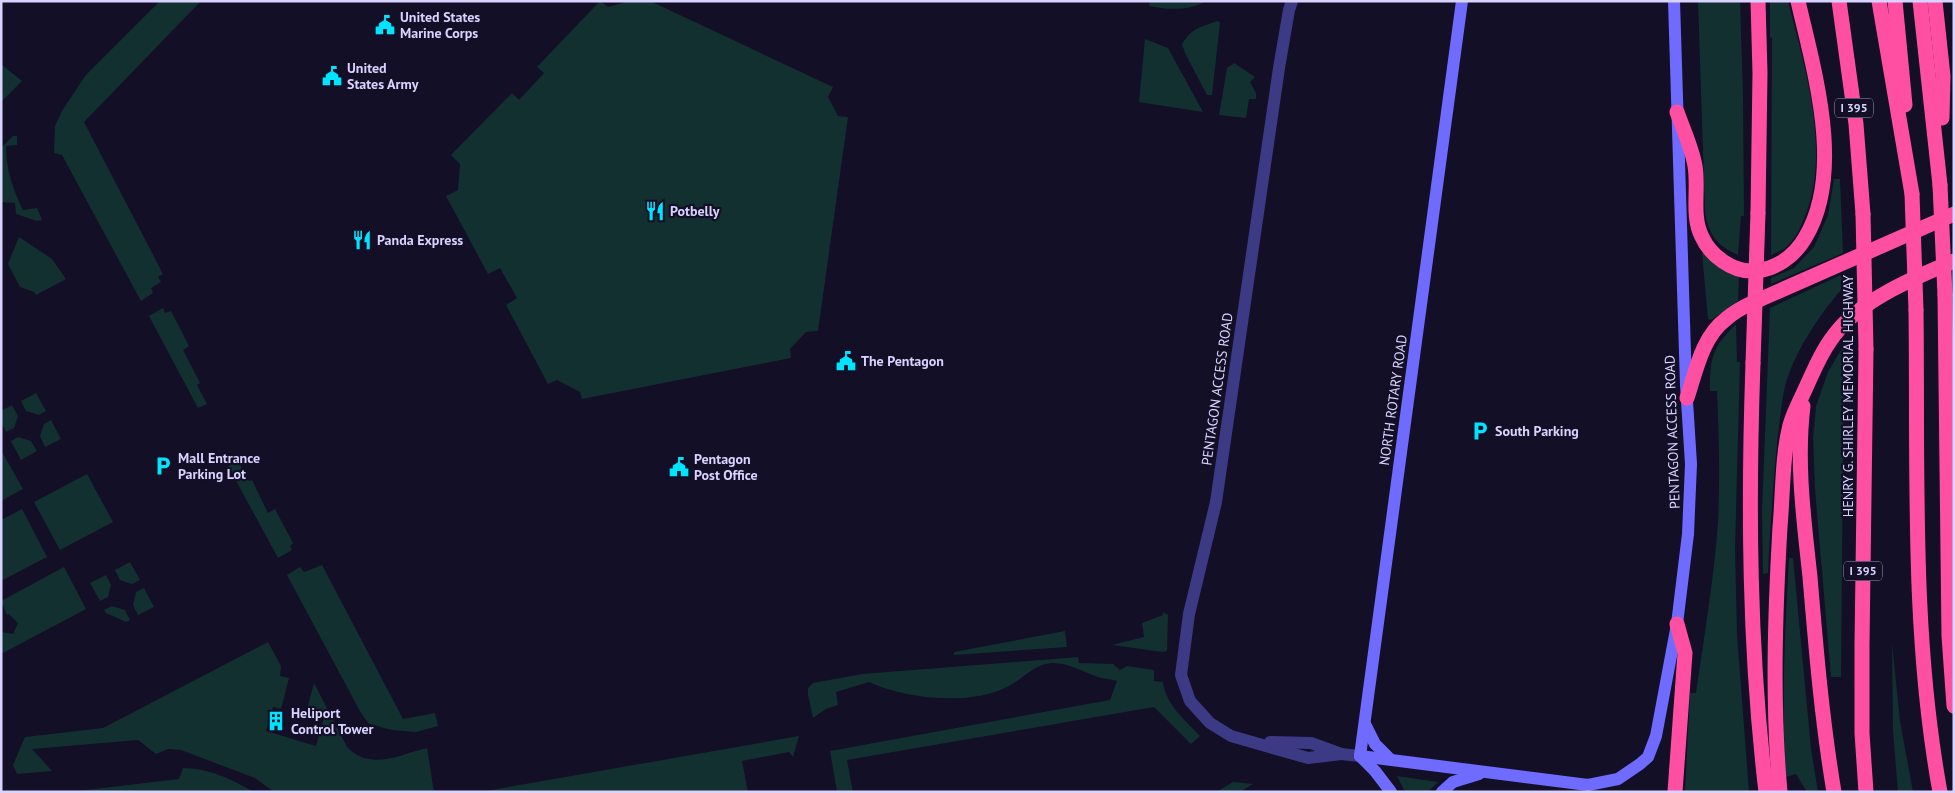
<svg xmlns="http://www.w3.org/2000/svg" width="1955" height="793" font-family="'PT Sans',sans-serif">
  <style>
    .green { fill: #12302f }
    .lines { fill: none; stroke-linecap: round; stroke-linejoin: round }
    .street { stroke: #3d3a85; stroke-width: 12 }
    .secondary { stroke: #6f6bff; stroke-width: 12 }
    .highway { stroke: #ff4fa3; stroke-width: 15 }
    .highway-bridge { stroke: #ff4fa3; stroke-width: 15 }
    .labels { text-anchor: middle; stroke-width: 4.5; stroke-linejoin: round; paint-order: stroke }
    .shield { fill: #130f26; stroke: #9e99be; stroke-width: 1 }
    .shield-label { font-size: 12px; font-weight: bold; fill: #d9d4ff }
    .poi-label { font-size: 14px; font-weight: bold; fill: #d9d4ff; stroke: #130f26; text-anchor: start }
    .street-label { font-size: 14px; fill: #d9d4ff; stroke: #130f26 }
  </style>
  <rect width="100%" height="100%" fill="#130f26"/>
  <g class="green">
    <path d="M160 1H201L84 122 163 274 158 277 161 282 151 288 153 293 141 301 62 155 54 153 55 126 62 111 85 76Z"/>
    <path d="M600 1 608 7 630 1H650L833 87 828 97 838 116 848 117 818 331 806 332 790 349 791 358 582 399 580 392 557 380 548 384 506 305 517 298 500 268 488 274 446 196 458 190 460 164 451 155 512 93 519 100 544 73 537 67Z"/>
    <path d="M1150 1H1206C1189 11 1169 10 1149 6Z"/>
    <path d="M1698 1H1740L1743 94 1744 216H1741L1738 255C1716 245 1709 235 1705 212Z"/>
    <path d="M1770 1H1788C1805 68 1832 153 1804 219 1800 229 1794 241 1785 248 1781 251 1776 253 1771 255L1772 38 1770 37Z"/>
    <path d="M1218 21 1220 23 1212 95H1207L1185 53 1182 44C1192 28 1200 27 1218 21Z"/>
    <path d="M1145 39 1168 48 1203 112 1139 102Z"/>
    <path d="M1234 63 1255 77 1250 82 1256 93V99H1249L1246 118 1219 115 1227 68Z"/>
    <path d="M1 64 22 81 1 102Z"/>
    <path d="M13 136H17V145L6 146C6 169 13 190 23 210L37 208 42 220 37 221 16 214 15 203 1 202V148Z"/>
    <path d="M1834 179H1840L1843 253 1771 284V278L1794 268 1814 247 1828 215Z"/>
    <path d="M19 237 52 259 66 279 36 295 34 292 20 287 8 264Z"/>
    <path d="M1707 252 1739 275 1738 301 1711 320 1708 319 1702 253Z"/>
    <path d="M1845 273V285C1821 313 1799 344 1787 379 1781 399 1780 423 1777 443 1773 487 1770 530 1768 573L1763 574 1762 511 1770 308Z"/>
    <path d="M163 308 165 313 171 311 189 346 183 350 200 383 197 385 207 404 198 408 149 316Z"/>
    <path d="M1736 324 1737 362H1740L1735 549 1737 634 1749 792H1685L1690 693H1696C1704 636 1714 579 1718 522 1720 478 1719 435 1717 391H1710C1710 357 1712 348 1736 324Z"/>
    <path d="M1844 345 1841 677H1831L1815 489 1813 438 1816 406 1828 372Z"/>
    <path d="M36 393 46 411 39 415 26 411 21 401Z"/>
    <path d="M12 405 18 416 14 428 6 432 1 422V411Z"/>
    <path d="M51 420 61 439 45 447 40 436 44 424Z"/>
    <path d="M18 437 31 441 37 451 21 460 11 441Z"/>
    <path d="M1 450 23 489 1 501Z"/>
    <path d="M238 461 249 481 252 480 268 513 275 509 293 543 290 546 292 550 278 558 228 466Z"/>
    <path d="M87 474 113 522 60 550 34 502Z"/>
    <path d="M22 509 47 557 1 581V520Z"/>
    <path d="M1789 558H1793L1811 749 1818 792H1807L1796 774 1786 777C1781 704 1785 630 1789 558Z"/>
    <path d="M130 562 140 580 132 584 120 580 115 570Z"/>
    <path d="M322 565 403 719 435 713 438 726 416 732 392 730 369 724 361 713 287 575 300 567 304 572Z"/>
    <path d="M64 567 86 609 1 654V632L13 634 18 623 9 614 7 615 1 601Z"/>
    <path d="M106 575 111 585 108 597 100 601 90 583Z"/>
    <path d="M144 588 154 607 138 615 133 605 136 592Z"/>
    <path d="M112 606 125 610 130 620 126 622 106 613 104 610Z"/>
    <path d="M1163 612 1168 615 1167 651 1163 652 1112 645 1144 637 1142 623 1163 615Z"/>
    <path d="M1065 631 1067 647 954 655V652Z"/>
    <path d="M268 642 281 666 280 676 289 678 281 709 273 707 266 731 316 746 325 714 307 709 314 683 347 747C370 771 399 755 427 748L434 792H274L255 778 181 750 168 749 156 754 138 740 32 749 52 771 17 774 13 765 25 737 103 728Z"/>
    <path d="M1892 643 1900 721 1913 792H1898L1893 731Z"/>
    <path d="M1078 657 1079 663 1113 664 1120 670 1127 666 1154 670V681L1163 682C1166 705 1185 720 1200 736L1191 744 1154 707 847 760 853 792H837L830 751 1110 700 1117 681C1111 679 1104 679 1098 677 1083 672 1067 662 1051 663 1033 665 1023 679 1007 687 970 706 906 699 869 682L836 692 838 705 826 709 813 718 808 695V688L813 683 862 674Z"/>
    <path d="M799 736 793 757 789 752 742 761 748 792H480Z"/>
    <path d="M183 768C207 768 233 779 253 792H69L179 779Z"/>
    <path d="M1397 776 1438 782 1428 792H1405Z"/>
    <path d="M1233 782 1253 784 1240 792H1216Z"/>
  </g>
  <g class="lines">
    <g class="street">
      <path d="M1292 1 1289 10 1279 68 1216 502 1189 614 1181 675 1190 701 1210 723 1231 736 1308 758 1341 754"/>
      <path d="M1270 742 1311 743 1341 754 1360 756"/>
    </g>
    <g class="secondary">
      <path d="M1365 724 1375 744 1390 759"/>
      <path d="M1360 756 1588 785 1618 779 1640 764 1648 757 1656 736 1677 624 1688 534 1691 464 1686 385 1674 1"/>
      <path d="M1360 756 1462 1"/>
      <path d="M1360 756 1375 771 1391 792"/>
      <path d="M1442 792 1453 782 1479 774"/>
    </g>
    <g class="highway">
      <path d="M1839 1 1856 124 1863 214"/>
      <path d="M1879 1 1912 194"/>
      <path d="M1895 1 1905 105"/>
      <path d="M1920 1 1940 185"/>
      <path d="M1935 1 1943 76 1942 118"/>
      <path d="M1677 112C1683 129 1692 148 1695 166 1699 189 1691 216 1702 237 1710 255 1732 272 1753 271 1775 270 1794 257 1805 238 1845 172 1814 71 1798 1"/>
      <path d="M1758 213 1760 73 1758 1"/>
      <path d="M1945 295 1949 636 1954 706"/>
      <path d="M1916 310C1918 470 1911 633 1940 792"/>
      <path d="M1753 363C1748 506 1749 649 1766 792"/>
      <path d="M1687 398C1696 371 1702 337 1726 319 1734 312 1743 307 1752 303L1954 214"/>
      <path d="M1803 406C1796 463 1804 521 1810 577 1816 649 1822 721 1834 792"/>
      <path d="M1675 792 1685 653 1677 624"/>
      <path d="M1780 792C1772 703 1775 615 1780 527 1783 494 1782 457 1790 425 1794 411 1802 397 1808 383 1817 363 1825 345 1840 328 1868 297 1916 277 1954 261"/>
      <path d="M1866 792 1862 733V644L1866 349"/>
    </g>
    <g class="highway-bridge">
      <path d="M1940 185 1945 295"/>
      <path d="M1912 194 1916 310"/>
      <path d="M1863 214 1866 349"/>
      <path d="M1753 363 1758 213"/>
    </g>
  </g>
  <defs>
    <symbol id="civic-bare" viewBox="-9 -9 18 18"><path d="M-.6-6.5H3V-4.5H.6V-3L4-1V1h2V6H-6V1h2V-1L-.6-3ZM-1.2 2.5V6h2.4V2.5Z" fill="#00e5ff" stroke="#130f26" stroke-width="2.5" paint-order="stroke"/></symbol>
    <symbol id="restaurant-bare" viewBox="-9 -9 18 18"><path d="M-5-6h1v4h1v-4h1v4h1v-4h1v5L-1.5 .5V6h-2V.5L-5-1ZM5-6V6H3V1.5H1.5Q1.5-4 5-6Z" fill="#00e5ff" stroke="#130f26" stroke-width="2.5" paint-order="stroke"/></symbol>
    <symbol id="parking-bare" viewBox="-9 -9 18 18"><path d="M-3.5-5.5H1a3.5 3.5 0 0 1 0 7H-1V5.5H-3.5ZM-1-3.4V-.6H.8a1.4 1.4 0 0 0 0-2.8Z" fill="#00e5ff" stroke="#130f26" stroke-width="2.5" paint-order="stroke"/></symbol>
    <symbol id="building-bare" viewBox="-9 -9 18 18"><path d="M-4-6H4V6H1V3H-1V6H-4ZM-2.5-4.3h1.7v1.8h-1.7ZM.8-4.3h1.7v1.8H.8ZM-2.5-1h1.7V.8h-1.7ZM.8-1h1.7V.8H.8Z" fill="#00e5ff" stroke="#130f26" stroke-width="2.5" paint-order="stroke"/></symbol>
  </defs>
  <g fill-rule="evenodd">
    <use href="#civic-bare" x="371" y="11" width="28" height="28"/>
    <use href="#civic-bare" x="318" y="62" width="28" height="28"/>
    <use href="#restaurant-bare" x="641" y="197" width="28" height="28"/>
    <use href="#restaurant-bare" x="348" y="226" width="28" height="28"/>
    <use href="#civic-bare" x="832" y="347" width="28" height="28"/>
    <use href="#parking-bare" x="1466" y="417" width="28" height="28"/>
    <use href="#parking-bare" x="149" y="452" width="28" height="28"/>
    <use href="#civic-bare" x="665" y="453" width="28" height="28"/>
    <use href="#building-bare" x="262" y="707" width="28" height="28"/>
  </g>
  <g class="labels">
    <g class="shield">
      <rect x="1835" y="98.5" width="38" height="19" rx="4"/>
      <rect x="1844" y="561.5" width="38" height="19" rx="4"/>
    </g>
    <g class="shield-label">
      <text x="1854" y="112">I 395</text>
      <text x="1863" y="575">I 395</text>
    </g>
    <g class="poi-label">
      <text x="400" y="22">United States<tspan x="400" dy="16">Marine Corps</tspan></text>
      <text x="347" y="73">United<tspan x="347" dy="16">States Army</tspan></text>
      <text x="670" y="216">Potbelly</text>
      <text x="377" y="245">Panda Express</text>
      <text x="861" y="366">The Pentagon</text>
      <text x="1495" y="436">South Parking</text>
      <text x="178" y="463">Mall Entrance<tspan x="178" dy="16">Parking Lot</tspan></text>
      <text x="694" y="464">Pentagon<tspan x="694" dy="16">Post Office</tspan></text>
      <text x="291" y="718">Heliport<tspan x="291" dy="16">Control Tower</tspan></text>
    </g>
    <g class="street-label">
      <text transform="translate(1217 389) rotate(-82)" y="5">PENTAGON ACCESS ROAD</text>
      <text transform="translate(1848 396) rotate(-90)" y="5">HENRY G. SHIRLEY MEMORIAL HIGHWAY</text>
      <text transform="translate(1393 400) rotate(-82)" y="5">NORTH ROTARY ROAD</text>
      <text transform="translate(1672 432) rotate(-92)" y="5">PENTAGON ACCESS ROAD</text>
    </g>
  </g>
  <rect width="1955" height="793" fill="none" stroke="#d9d4ff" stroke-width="5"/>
</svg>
